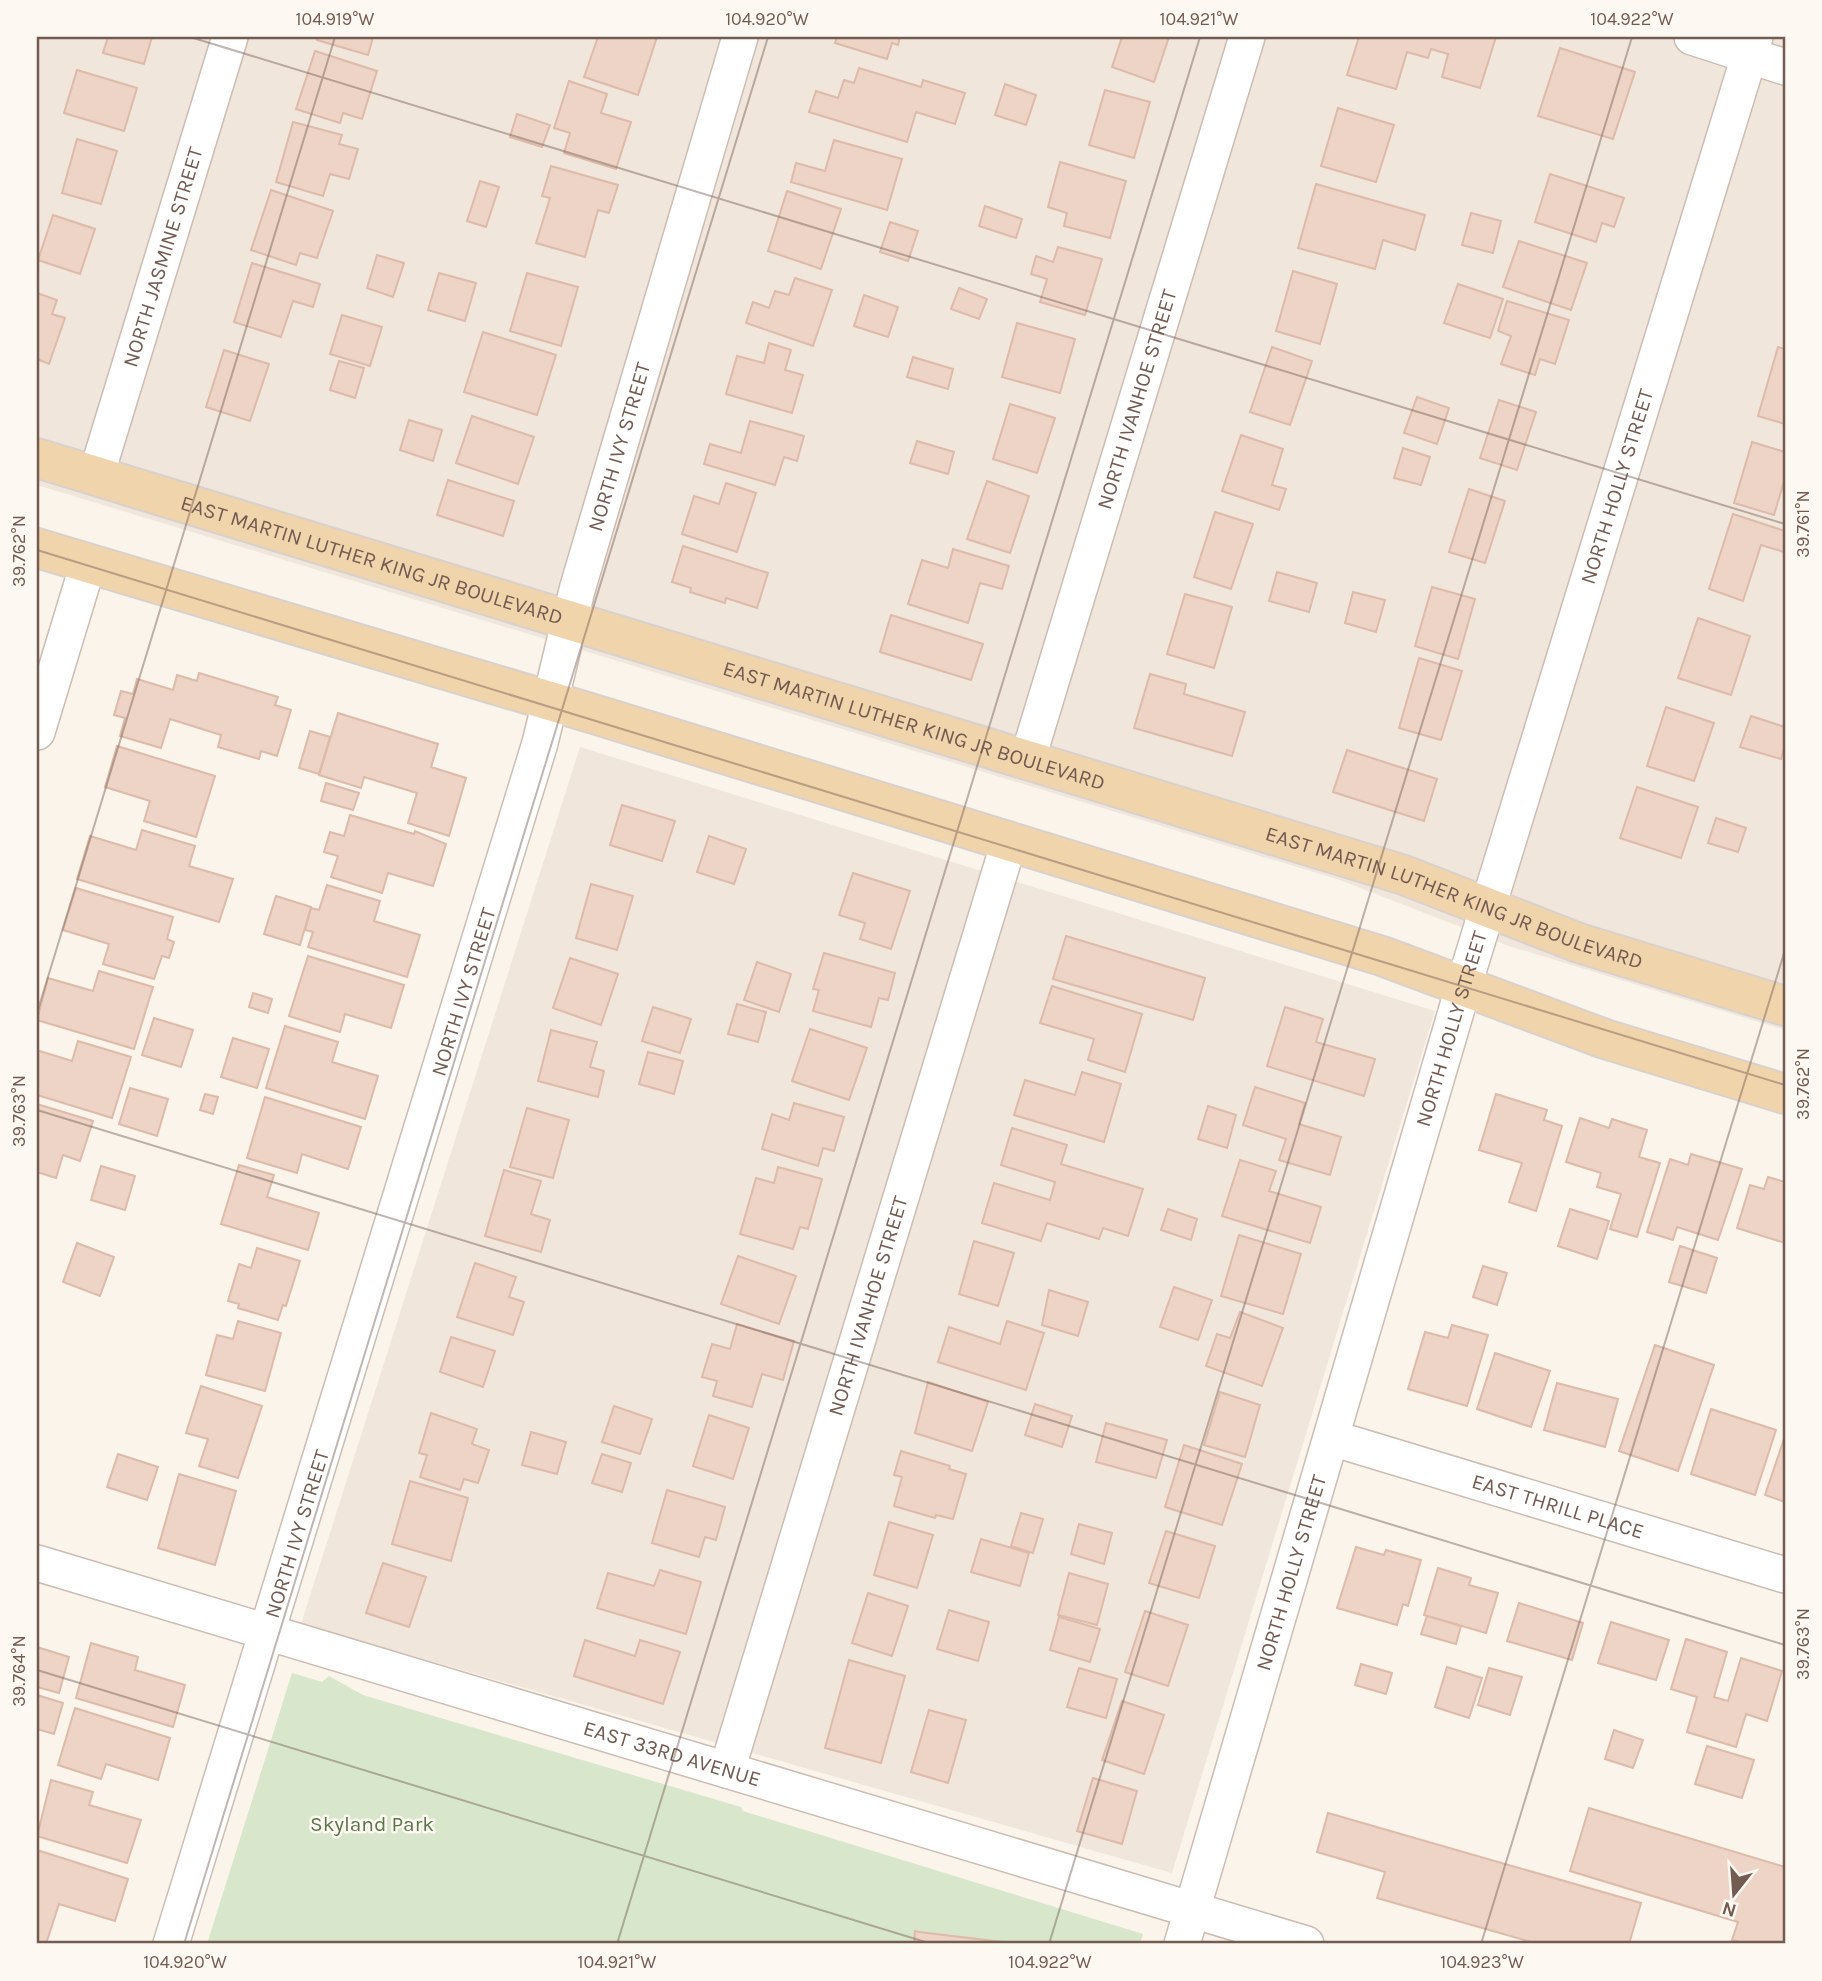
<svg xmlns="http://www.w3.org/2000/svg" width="1822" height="1981" font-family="Karla,sans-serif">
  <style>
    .residential { fill: #f1e6db }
    .green { fill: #d8e7cb }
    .building { fill: #edd4c6; stroke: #ddbaa9; stroke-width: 2 }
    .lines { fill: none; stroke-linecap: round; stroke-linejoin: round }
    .minor-casing { stroke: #ccbcb2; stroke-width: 38 }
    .major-casing { stroke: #d8d1ce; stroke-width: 42 }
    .minor { stroke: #fff; stroke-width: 35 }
    .major { stroke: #f0d4ac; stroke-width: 38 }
    .ticks { fill: none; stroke: #735b51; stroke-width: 2; stroke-opacity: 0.45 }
    .labels { text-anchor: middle; stroke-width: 5; stroke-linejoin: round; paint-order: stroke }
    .street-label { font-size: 21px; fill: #735b51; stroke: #fdf8f2 }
    .park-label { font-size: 21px; fill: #5a774b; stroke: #fdf8f2 }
    .neatline { fill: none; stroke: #735b51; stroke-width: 2.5 }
    .ticks-label { font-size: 18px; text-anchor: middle; fill: #735b51 }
  </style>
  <rect width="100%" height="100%" fill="#faf4eb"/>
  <g class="residential">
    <path d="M37 37H1785V1030L1509 946 1340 880 37 485Z"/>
    <path d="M580 747 1435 1011 1172 1873 301 1624Z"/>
  </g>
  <path class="green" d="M292 1673 322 1682 329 1676 363 1695 741 1807 743 1811 1143 1934 1140 1944H207Z"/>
  <g class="building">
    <path d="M108 37H152L144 64 103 53Z"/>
    <path d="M318 37H373L368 55 317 40Z"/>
    <path d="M598 37H657L638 95 584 77Z"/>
    <path d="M837 37H900L898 45 892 43 887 59 835 43Z"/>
    <path d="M1122 37H1169L1154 82 1112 67Z"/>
    <path d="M1359 37H1496L1480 88 1442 77 1448 54 1431 49 1428 58 1407 52 1396 89 1347 75Z"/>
    <path d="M1560 48 1635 72 1613 139 1538 116Z"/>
    <path d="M315 51 377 71 362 119 343 113 340 123 296 109Z"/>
    <path d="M859 68 921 87 923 80 965 93 955 124 916 112 907 142 809 112 816 91 838 98 844 80 854 83Z"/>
    <path d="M77 70 137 88 124 131 64 113Z"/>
    <path d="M569 81 607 94 601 113 631 122 616 169 564 153 570 133 554 128Z"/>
    <path d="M1005 84 1036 95 1026 125 995 115Z"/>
    <path d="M1105 90 1150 102 1134 158 1089 145Z"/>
    <path d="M1338 108 1394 125 1376 182 1321 166Z"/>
    <path d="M517 114 550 125 542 147 510 137Z"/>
    <path d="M293 122 342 135 339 144 358 149 349 179 330 174 323 196 276 182Z"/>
    <path d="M77 139 117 151 101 204 62 193Z"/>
    <path d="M834 140 902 159 887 210 791 182 796 163 825 171Z"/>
    <path d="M1060 162 1126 181 1110 238 1064 226 1067 213 1048 207Z"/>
    <path d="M551 166 618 185 609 213 598 210 585 257 536 243 550 198 542 196Z"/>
    <path d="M1550 174 1624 198 1614 227 1602 223 1596 242 1535 222Z"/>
    <path d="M480 181 499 187 486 227 467 221Z"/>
    <path d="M1316 184 1425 215 1415 250 1383 240 1375 269 1298 248Z"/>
    <path d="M271 190 333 211 317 258 300 253 296 265 251 250Z"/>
    <path d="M787 191 841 209 821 269 768 251Z"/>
    <path d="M985 206 1022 219 1016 238 979 226Z"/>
    <path d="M1471 213 1501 221 1493 253 1462 245Z"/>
    <path d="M53 215 95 229 80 274 38 260Z"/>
    <path d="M890 222 918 231 908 261 880 252Z"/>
    <path d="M1519 241 1587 263 1571 310 1503 287Z"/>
    <path d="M1058 247 1102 259 1085 315 1040 302 1047 279 1031 274 1036 256 1053 262Z"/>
    <path d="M377 255 404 263 393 297 367 288Z"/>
    <path d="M252 263 320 284 313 307 293 301 281 337 234 322Z"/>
    <path d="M1293 271 1337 284 1320 344 1276 331Z"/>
    <path d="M439 273 476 283 465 321 428 310Z"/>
    <path d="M527 273 578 287 561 346 510 331Z"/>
    <path d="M795 278 832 290 813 346 746 323 753 302 769 308 775 291 789 295Z"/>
    <path d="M1458 284 1503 299 1490 338 1444 323Z"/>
    <path d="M959 288 987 299 979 319 951 309Z"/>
    <path d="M37 293 57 300 52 314 65 318 49 364 37 359Z"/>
    <path d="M864 295 898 307 888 337 854 326Z"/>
    <path d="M1507 301 1569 320 1555 364 1540 359 1535 375 1501 364 1511 336 1498 331Z"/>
    <path d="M342 315 382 327 370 366 330 354Z"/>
    <path d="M1017 323 1075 339 1060 393 1002 377Z"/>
    <path d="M483 332 556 355 537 415 464 392Z"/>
    <path d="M769 343 791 350 785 370 803 375 792 413 726 394 737 356 764 363Z"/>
    <path d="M1272 347 1312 361 1290 425 1250 412Z"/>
    <path d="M1778 347 1785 349V424L1758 416Z"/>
    <path d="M224 350 269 364 250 421 206 407Z"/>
    <path d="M913 357 953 369 948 389 907 377Z"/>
    <path d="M339 361 364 368 355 398 330 390Z"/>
    <path d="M1417 397 1449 408 1437 444 1404 433Z"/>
    <path d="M1499 400 1536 412 1517 470 1480 458Z"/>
    <path d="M1010 404 1055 418 1037 473 993 459Z"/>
    <path d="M472 416 534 437 518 484 456 463Z"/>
    <path d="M409 420 442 430 433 461 400 450Z"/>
    <path d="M750 421 804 436 797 461 784 457 775 485 704 464 710 444 741 453Z"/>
    <path d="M1241 435 1283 449 1272 485 1286 489 1279 510 1222 491Z"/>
    <path d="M917 441 954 452 948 474 910 463Z"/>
    <path d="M1752 442 1785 452V478L1774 515 1734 503Z"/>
    <path d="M1403 448 1430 457 1421 485 1394 478Z"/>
    <path d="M448 480 514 501 503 536 437 515Z"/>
    <path d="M987 481 1029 496 1010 553 967 539Z"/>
    <path d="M726 483 756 493 737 552 682 534 694 496 719 504Z"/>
    <path d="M1469 489 1505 501 1485 563 1449 552Z"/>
    <path d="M1215 512 1253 524 1231 589 1194 577Z"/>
    <path d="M1733 514 1785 531 1784 552 1761 545 1743 601 1709 589Z"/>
    <path d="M683 546 768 573 757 608 726 598 725 603 690 592 691 588 672 582Z"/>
    <path d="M953 549 1009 566 1002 589 980 583 968 623 908 604 922 560 948 568Z"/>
    <path d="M1277 572 1317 583 1309 612 1269 601Z"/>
    <path d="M1432 587 1475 599 1458 659 1415 646Z"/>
    <path d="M1353 592 1385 600 1376 632 1345 623Z"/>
    <path d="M1185 594 1232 607 1214 668 1167 654Z"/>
    <path d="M891 615 983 644 971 680 880 652Z"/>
    <path d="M1698 618 1750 636 1731 695 1678 678Z"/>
    <path d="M1419 658 1462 671 1441 740 1399 728Z"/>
    <path d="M199 673 278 697 275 705 291 710 277 756 261 751 259 759 218 747 221 735 170 719 161 748 120 736 125 718 114 715 121 691 133 694 137 679 173 690 177 675 197 681Z"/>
    <path d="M1150 674 1186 684 1184 694 1245 712 1232 756 1134 728Z"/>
    <path d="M1666 707 1714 723 1694 781 1647 766Z"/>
    <path d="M338 713 438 744 431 767 466 778 449 836 408 823 417 793 364 777 361 788 319 775Z"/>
    <path d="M1751 716 1785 727V745L1781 759 1740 747Z"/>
    <path d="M310 731 330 737 319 774 299 768Z"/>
    <path d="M117 746 215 776 196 837 144 821 150 801 105 787Z"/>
    <path d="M1347 750 1437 779 1424 821 1333 792Z"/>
    <path d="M326 783 359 793 353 810 321 801Z"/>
    <path d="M1637 787 1698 807 1681 858 1620 838Z"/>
    <path d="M622 805 675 821 662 861 610 845Z"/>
    <path d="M350 815 414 834 415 831 446 844 433 886 388 873 382 893 331 877 338 856 324 852 330 832 344 836Z"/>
    <path d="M1716 818 1746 828 1738 852 1708 843Z"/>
    <path d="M142 830 195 846 189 866 233 879 219 922 77 879 90 836 136 850Z"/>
    <path d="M709 836 746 849 734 884 697 872Z"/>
    <path d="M853 873 910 891 891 949 860 939 865 923 839 915Z"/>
    <path d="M591 884 633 896 617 950 576 938Z"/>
    <path d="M327 885 380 901 374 921 420 935 407 977 308 947 313 932 305 930 311 908 319 910Z"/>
    <path d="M76 888 173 917 167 939 174 942 169 958 162 956 154 979 103 964 109 944 63 930Z"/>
    <path d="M276 896 311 907 300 945 264 934Z"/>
    <path d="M1066 936 1205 978 1193 1020 1053 979Z"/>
    <path d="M824 953 895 973 888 1000 879 998 871 1027 813 1011 819 990 813 989Z"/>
    <path d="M308 956 404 985 391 1028 345 1014 340 1032 289 1016Z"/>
    <path d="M570 958 618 974 601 1025 553 1008Z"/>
    <path d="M757 962 791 974 779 1012 744 1000Z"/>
    <path d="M99 971 153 987 134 1049 37 1020 48 978 93 991Z"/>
    <path d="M1052 986 1142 1014 1125 1072 1088 1060 1094 1039 1040 1023Z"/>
    <path d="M253 993 272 999 268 1013 249 1007Z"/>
    <path d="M737 1004 766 1012 758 1042 728 1034Z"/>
    <path d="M653 1007 691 1019 680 1053 642 1041Z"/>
    <path d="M1285 1007 1323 1019 1316 1042 1375 1059 1364 1096 1267 1066Z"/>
    <path d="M154 1018 193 1030 181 1067 142 1055Z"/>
    <path d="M285 1026 338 1042 332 1062 378 1076 365 1119 266 1088Z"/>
    <path d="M810 1029 867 1048 849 1100 792 1081Z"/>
    <path d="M551 1030 597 1042 590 1067 604 1071 598 1097 538 1081Z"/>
    <path d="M233 1038 269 1049 257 1088 221 1077Z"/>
    <path d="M78 1041 131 1057 112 1118 37 1095V1050L72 1061Z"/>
    <path d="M648 1052 683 1061 674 1094 639 1084Z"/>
    <path d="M1082 1072 1121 1084 1104 1142 1014 1115 1025 1080 1075 1095Z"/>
    <path d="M1255 1087 1305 1103 1299 1124 1341 1137 1330 1175 1279 1160 1286 1139 1243 1125Z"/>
    <path d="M130 1088 168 1099 157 1136 119 1124Z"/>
    <path d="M205 1094 218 1097 213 1114 200 1110Z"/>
    <path d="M1496 1094 1547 1110 1544 1120 1562 1126 1536 1211 1509 1202 1522 1163 1479 1150Z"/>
    <path d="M265 1097 361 1127 348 1169 302 1154 297 1173 247 1158Z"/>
    <path d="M794 1103 844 1117 834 1151 823 1148 818 1166 762 1149 772 1114 789 1120Z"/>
    <path d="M37 1104 93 1121 80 1161 63 1155 56 1178 37 1172Z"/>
    <path d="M1208 1106 1236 1115 1227 1148 1198 1139Z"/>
    <path d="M527 1108 569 1120 553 1178 510 1167Z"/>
    <path d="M1580 1118 1609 1128 1612 1119 1647 1130 1639 1157 1660 1163 1637 1237 1610 1229 1621 1194 1597 1187 1601 1173 1566 1162Z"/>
    <path d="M1012 1128 1067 1145 1061 1164 1143 1189 1128 1236 1103 1228 1099 1239 1047 1223 1041 1241 982 1223 994 1183 1050 1200 1055 1182 1001 1165Z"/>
    <path d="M1691 1154 1742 1169 1718 1240 1677 1227 1673 1240 1647 1232 1670 1159 1688 1165Z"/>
    <path d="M1240 1160 1276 1171 1269 1191 1321 1207 1310 1243 1222 1216Z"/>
    <path d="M239 1165 274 1175 267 1197 319 1213 308 1250 221 1224Z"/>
    <path d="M101 1166 135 1176 125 1210 91 1200Z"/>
    <path d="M778 1167 822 1179 808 1229 800 1227 793 1249 740 1234 756 1178 774 1183Z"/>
    <path d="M504 1170 541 1181 531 1214 550 1220 541 1252 485 1236Z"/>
    <path d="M1768 1177 1785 1182V1243L1737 1228 1750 1185 1764 1189Z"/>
    <path d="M1168 1209 1197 1219 1191 1240 1161 1230Z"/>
    <path d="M1570 1209 1609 1221 1597 1259 1558 1246Z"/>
    <path d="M1239 1235 1301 1254 1283 1314 1221 1296Z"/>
    <path d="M974 1241 1014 1253 998 1306 959 1294Z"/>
    <path d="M77 1243 114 1257 100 1296 63 1282Z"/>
    <path d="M1680 1246 1717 1258 1706 1293 1669 1282Z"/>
    <path d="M257 1248 300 1261 286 1306 283 1305 278 1320 238 1308 239 1304 228 1301 239 1264 251 1268Z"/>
    <path d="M738 1256 796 1276 779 1324 721 1304Z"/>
    <path d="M475 1263 516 1277 509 1297 524 1302 513 1335 457 1317Z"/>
    <path d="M1483 1266 1507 1273 1497 1305 1473 1297Z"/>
    <path d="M1174 1287 1212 1300 1198 1340 1160 1327Z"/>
    <path d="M1049 1290 1088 1302 1078 1336 1042 1325Z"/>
    <path d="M1240 1312 1283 1328 1262 1386 1206 1366 1217 1334 1230 1338Z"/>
    <path d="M238 1321 281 1333 265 1391 206 1375 217 1335 233 1339Z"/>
    <path d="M1007 1321 1044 1333 1026 1390 938 1362 949 1327 1000 1344Z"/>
    <path d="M737 1324 794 1341 783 1380 762 1374 752 1407 713 1396 717 1381 702 1377 712 1344 730 1349Z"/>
    <path d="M1452 1325 1488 1335 1467 1406 1408 1389 1425 1332 1448 1338Z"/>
    <path d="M451 1337 495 1351 483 1387 440 1372Z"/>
    <path d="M1655 1345 1714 1365 1678 1471 1619 1451Z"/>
    <path d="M1495 1353 1550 1371 1531 1427 1477 1409Z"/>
    <path d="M928 1382 988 1402 972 1451 915 1433Z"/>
    <path d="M1557 1383 1618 1399 1605 1447 1544 1430Z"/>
    <path d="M201 1386 262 1406 238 1478 199 1466 208 1439 186 1433Z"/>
    <path d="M1220 1392 1260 1405 1245 1457 1204 1445Z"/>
    <path d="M1035 1404 1072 1416 1062 1447 1025 1435Z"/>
    <path d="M614 1406 652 1419 640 1454 602 1442Z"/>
    <path d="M1711 1409 1776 1430 1755 1495 1691 1474Z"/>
    <path d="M431 1413 477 1429 472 1444 489 1450 478 1483 464 1479 460 1490 420 1477 427 1455 419 1453Z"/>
    <path d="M709 1415 749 1428 733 1479 693 1466Z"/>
    <path d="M1106 1423 1167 1440 1156 1478 1096 1462Z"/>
    <path d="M531 1432 566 1442 557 1474 522 1465Z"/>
    <path d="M1785 1436V1502L1765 1495Z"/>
    <path d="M1184 1445 1242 1464 1222 1525 1165 1507Z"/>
    <path d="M901 1451 950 1466 949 1469 966 1474 953 1519 936 1515 935 1518 894 1506 902 1477 894 1475Z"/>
    <path d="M118 1454 158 1467 147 1500 107 1487Z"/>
    <path d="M602 1454 631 1463 622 1492 592 1483Z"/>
    <path d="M179 1474 236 1491 215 1565 158 1548Z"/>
    <path d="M410 1481 468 1498 451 1561 392 1544Z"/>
    <path d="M667 1490 725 1507 716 1540 705 1537 699 1557 652 1543Z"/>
    <path d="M1021 1513 1043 1519 1033 1553 1011 1546Z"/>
    <path d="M889 1522 933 1535 917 1588 874 1575Z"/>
    <path d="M1079 1524 1112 1533 1104 1564 1071 1554Z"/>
    <path d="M1166 1531 1215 1546 1199 1598 1149 1583Z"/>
    <path d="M981 1539 1029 1553 1020 1586 971 1572Z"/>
    <path d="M1356 1547 1384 1555 1386 1550 1421 1560 1408 1606 1403 1604 1397 1625 1337 1608Z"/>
    <path d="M383 1563 426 1577 409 1627 366 1613Z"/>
    <path d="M1438 1568 1471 1578 1469 1585 1498 1593 1486 1633 1424 1615Z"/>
    <path d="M660 1570 701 1582 686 1634 597 1608 608 1573 654 1586Z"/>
    <path d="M1069 1573 1108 1584 1097 1625 1058 1615Z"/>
    <path d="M868 1593 908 1606 892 1656 852 1643Z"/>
    <path d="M1519 1603 1583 1623 1572 1660 1507 1641Z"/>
    <path d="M949 1610 989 1622 978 1661 937 1649Z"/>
    <path d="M1145 1611 1188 1625 1168 1686 1125 1672Z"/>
    <path d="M1427 1616 1461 1626 1456 1644 1421 1634Z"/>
    <path d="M1059 1617 1100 1629 1090 1662 1050 1650Z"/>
    <path d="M1611 1622 1669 1640 1656 1680 1598 1663Z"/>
    <path d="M1686 1639 1727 1652 1714 1697 1728 1701 1741 1658 1782 1671 1767 1721 1746 1714 1736 1747 1687 1732 1697 1697 1671 1689Z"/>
    <path d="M585 1640 635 1656 640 1640 680 1652 663 1704 574 1676Z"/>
    <path d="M91 1643 138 1657 135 1670 185 1685 173 1727 76 1698Z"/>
    <path d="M37 1647 69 1657 59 1693 37 1687Z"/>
    <path d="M849 1660 905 1676 881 1763 825 1748Z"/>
    <path d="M1361 1664 1392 1673 1386 1694 1355 1685Z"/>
    <path d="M1447 1667 1482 1678 1469 1718 1435 1707Z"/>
    <path d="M1079 1668 1117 1679 1106 1718 1067 1707Z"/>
    <path d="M1489 1668 1522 1677 1510 1715 1478 1705Z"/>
    <path d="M37 1695 63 1703 54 1734 37 1729Z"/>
    <path d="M1122 1701 1164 1715 1144 1774 1102 1760Z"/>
    <path d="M75 1708 170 1738 158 1780 106 1764 101 1779 58 1765Z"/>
    <path d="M929 1710 966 1720 948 1783 911 1772Z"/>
    <path d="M1614 1730 1643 1740 1633 1768 1605 1759Z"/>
    <path d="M1707 1746 1754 1760 1742 1798 1695 1784Z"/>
    <path d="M1093 1778 1137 1791 1122 1844 1077 1831Z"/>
    <path d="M51 1780 93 1792 89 1805 141 1820 127 1863 37 1836Z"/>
    <path d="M1589 1808 1785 1867V1944H1748L1732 1940 1738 1922 1570 1871Z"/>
    <path d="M1328 1813 1641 1903 1629 1944H1538L1377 1898 1385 1872 1317 1852Z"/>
    <path d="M37 1850 128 1879 115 1921 59 1904 46 1944H37Z"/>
    <path d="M915 1931 919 1932 1019 1944H914Z"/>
  </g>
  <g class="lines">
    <defs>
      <g id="minor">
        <path d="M1692 37 1785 67"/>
        <path id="s1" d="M96 476 230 37"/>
        <path d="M37 732 88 564"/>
        <path id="s2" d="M1027 761 1247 37"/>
        <path id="s3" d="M1332 1438 1785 1575"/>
        <path id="s4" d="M37 1563 1306 1944"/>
        <path id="s5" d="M727 1770 1009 842"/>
        <path id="s6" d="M171 1944 540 743 577 590 740 37"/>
        <path id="s7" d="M1182 1944 1463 988 1755 37"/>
      </g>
      <g id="major">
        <path id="s8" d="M37 458 1404 875 1579 943 1785 1006"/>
        <path d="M37 548 597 715 1382 956 1605 1039 1785 1094"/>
      </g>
    </defs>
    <use href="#minor" class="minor-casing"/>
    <use href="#major" class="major-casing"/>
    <use href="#minor" class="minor"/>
    <use href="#major" class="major"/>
  </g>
  <path class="ticks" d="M190 37 1785 524M37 550 1785 1085M37 1013 335 37M37 1110 1785 1645M37 1670 932 1944M184 1944 768 37M617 1944 1200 37M1049 1944 1632 37M1481 1944 1785 950"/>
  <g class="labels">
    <g class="street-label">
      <text dy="7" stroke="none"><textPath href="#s1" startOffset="229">NORTH JASMINE STREET</textPath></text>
      <text dy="7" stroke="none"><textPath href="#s2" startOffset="378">NORTH IVANHOE STREET</textPath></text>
      <text dy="7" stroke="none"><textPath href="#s6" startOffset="1563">NORTH IVY STREET</textPath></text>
      <text dy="7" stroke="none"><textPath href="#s7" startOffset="1521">NORTH HOLLY STREET</textPath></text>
      <text dy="7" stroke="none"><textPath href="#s8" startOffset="350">EAST MARTIN LUTHER KING JR BOULEVARD</textPath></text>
      <text dy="7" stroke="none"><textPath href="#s8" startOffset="917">EAST MARTIN LUTHER KING JR BOULEVARD</textPath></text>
      <text dy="7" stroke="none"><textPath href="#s8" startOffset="1484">EAST MARTIN LUTHER KING JR BOULEVARD</textPath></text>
      <text dy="7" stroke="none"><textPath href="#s6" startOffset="996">NORTH IVY STREET</textPath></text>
      <text dy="7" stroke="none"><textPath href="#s7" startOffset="954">NORTH HOLLY STREET</textPath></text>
      <text dy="7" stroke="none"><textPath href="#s5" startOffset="485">NORTH IVANHOE STREET</textPath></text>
      <text dy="7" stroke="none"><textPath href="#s3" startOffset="236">EAST THRILL PLACE</textPath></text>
      <text dy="7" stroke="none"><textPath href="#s6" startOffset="429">NORTH IVY STREET</textPath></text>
      <text dy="7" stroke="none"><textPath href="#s7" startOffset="387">NORTH HOLLY STREET</textPath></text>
      <text dy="7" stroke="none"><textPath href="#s4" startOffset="663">EAST 33RD AVENUE</textPath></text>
    </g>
    <g class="park-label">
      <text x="372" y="1831">Skyland Park</text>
    </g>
  </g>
  <rect width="1822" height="1981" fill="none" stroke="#fdf8f2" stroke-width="77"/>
  <g transform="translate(1734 1894) rotate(197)" stroke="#fdf8f2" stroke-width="5" paint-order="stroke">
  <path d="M0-5L12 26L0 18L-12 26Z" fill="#735b51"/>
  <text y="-10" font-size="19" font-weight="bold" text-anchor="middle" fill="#735b51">N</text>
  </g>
  <rect x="38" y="38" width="1746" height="1904" class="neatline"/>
  <g class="ticks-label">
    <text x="335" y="25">104.919°W</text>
    <text x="767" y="25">104.920°W</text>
    <text x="1199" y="25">104.921°W</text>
    <text x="1632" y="25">104.922°W</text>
    <text transform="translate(1803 524) rotate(-90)" y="6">39.761°N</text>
    <text transform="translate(19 551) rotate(-90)" y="6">39.762°N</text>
    <text transform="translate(1803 1084) rotate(-90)" y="6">39.762°N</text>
    <text transform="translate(19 1111) rotate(-90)" y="6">39.763°N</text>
    <text transform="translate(1803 1644) rotate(-90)" y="6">39.763°N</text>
    <text transform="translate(19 1671) rotate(-90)" y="6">39.764°N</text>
    <text x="185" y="1968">104.920°W</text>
    <text x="617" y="1968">104.921°W</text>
    <text x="1050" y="1968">104.922°W</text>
    <text x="1482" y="1968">104.923°W</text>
  </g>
</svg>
